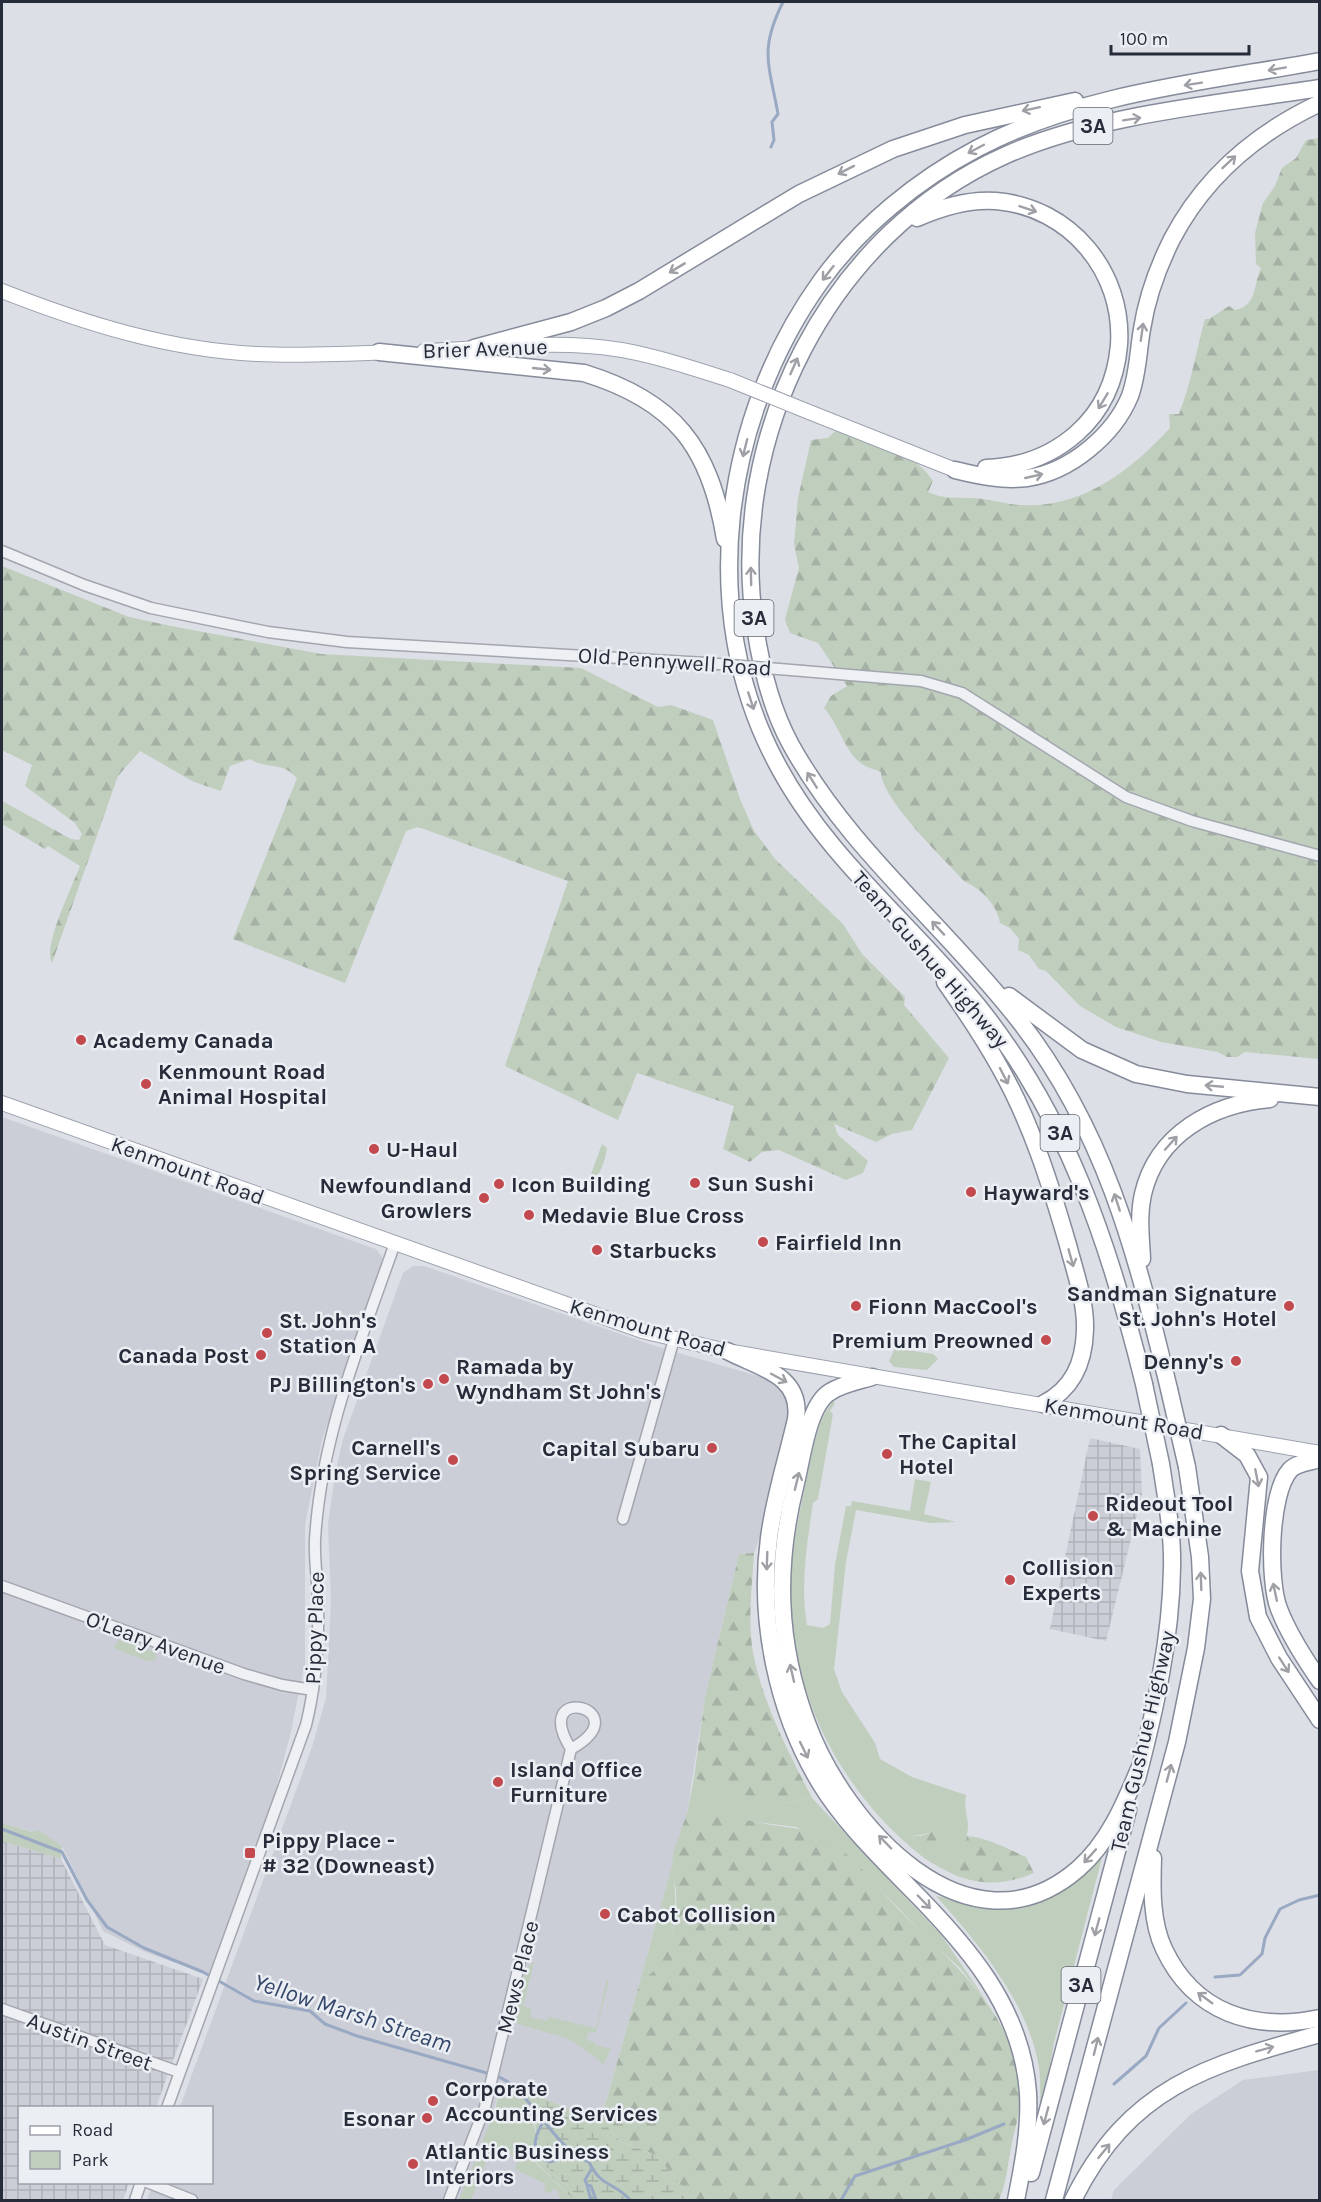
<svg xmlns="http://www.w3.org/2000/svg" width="1321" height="2202" font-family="Karla,sans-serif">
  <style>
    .built { fill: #cbced6 }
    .industrial { fill: url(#industrial-grid) }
    .green { fill: #c0cebe }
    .forest { fill: url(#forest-firs) }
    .wetland { fill: url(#wetland-marsh) }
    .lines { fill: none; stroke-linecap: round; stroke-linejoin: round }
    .stream { stroke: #99a9c3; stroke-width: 3 }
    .minor-casing { stroke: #a2a6ae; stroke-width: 13 }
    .major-casing { stroke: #9da2b0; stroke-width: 16 }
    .highway-casing { stroke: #858b9a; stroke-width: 19 }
    .minor { stroke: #eef0f4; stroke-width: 10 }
    .major { stroke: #fff; stroke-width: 14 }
    .highway { stroke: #fff; stroke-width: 16 }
    .minor-bridge-casing { stroke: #a2a6ae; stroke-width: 13; stroke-linecap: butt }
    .major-bridge-casing { stroke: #9da2b0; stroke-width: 16; stroke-linecap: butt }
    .highway-bridge-casing { stroke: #858b9a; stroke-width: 19; stroke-linecap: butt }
    .minor-bridge { stroke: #eef0f4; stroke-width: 10 }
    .major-bridge { stroke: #fff; stroke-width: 14 }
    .highway-bridge { stroke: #fff; stroke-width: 16 }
    .oneway { stroke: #9ea0a6 }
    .poi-dot { fill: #c2494e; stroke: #ebeef3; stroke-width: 2 }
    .labels { text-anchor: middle; stroke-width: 5; stroke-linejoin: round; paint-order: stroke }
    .shield { fill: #ebeef3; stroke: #626672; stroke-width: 1.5 }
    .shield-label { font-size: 21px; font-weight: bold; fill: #272c3a }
    .street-label { font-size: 22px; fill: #272c3a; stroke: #ebeef3 }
    .poi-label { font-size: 22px; font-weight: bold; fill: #272c3a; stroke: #ebeef3; text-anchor: start }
    .water-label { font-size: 24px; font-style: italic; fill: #35476b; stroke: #ebeef3 }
  </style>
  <defs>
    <pattern id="industrial-grid" width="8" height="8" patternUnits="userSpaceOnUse" patternTransform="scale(1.5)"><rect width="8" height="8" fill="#cbced6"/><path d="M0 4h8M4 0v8" fill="none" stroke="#aeb1b8"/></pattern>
    <pattern id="forest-firs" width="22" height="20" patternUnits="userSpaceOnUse" patternTransform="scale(1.5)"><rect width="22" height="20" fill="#c0cebe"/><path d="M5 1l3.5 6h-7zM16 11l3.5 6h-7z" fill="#a5b1a4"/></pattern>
    <pattern id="wetland-marsh" width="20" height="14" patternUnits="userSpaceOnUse" patternTransform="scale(1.5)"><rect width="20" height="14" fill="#c0cebe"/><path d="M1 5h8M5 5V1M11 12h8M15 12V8" fill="none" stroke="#a5b1a4"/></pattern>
  </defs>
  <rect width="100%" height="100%" fill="#dcdfe5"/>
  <g class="built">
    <path d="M2 1117 376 1249 382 1257V1265L322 1440 305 1525V1663L290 1736 265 1829 209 1975 145 1952 103 1931 62 1846 33 1832 2 1823Z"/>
    <path d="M413 1266H424L655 1346 772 1380 786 1387 792 1408 767 1517 754 1553 739 1554 705 1697 687 1813 601 2120 502 2083 486 2135 574 2200H147L153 2183 212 2182V2108L180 2107 312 1747 326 1698 331 1601 328 1524 335 1475 343 1439 403 1273Z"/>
    <path d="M1319 2070V2200H1111L1114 2190 1191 2114 1243 2080Z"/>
  </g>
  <g class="industrial">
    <path d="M1090 1438 1140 1449 1142 1494 1106 1641 1050 1629Z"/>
    <path d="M2 1841 61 1859 105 1945 203 1979 156 2107 20 2108V2182L129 2183 123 2200H2Z"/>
  </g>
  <g class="green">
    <path d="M602 1144 607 1148C606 1160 597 1183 586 1188Z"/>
    <path d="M895 1348 933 1354 938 1359 927 1370 894 1367 889 1361Z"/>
    <path d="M833 1401 835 1403 830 1411 833 1414 818 1499 813 1503C807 1543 800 1585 807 1625L823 1628 830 1624 835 1565 846 1506H851L852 1501 910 1511 915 1479 931 1482 924 1514 956 1522 930 1523 856 1510 846 1562 834 1669 842 1692 875 1743 880 1759 912 1777 966 1795C964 1806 967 1814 968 1824 968 1841 961 1859 957 1876L939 1867 948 1830C935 1829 925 1836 912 1835L924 1858C838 1791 784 1684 791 1572 793 1543 799 1515 805 1487 812 1459 814 1424 833 1401Z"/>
    <path d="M119 1640 152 1651 156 1653 155 1660 148 1661 117 1650 114 1647Z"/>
    <path d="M694 1778 786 1803 812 1798 942 1936 987 2002 960 1968 930 1941 849 1857 796 1827 687 1813Z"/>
    <path d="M2 1823 32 1832 38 1830 62 1846 61 1859 2 1841Z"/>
    <path d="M1104 1850 1054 2043 1040 2117C1040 2101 1041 2083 1039 2067 1028 2002 978 1943 936 1896L991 1906 1014 1905Z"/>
    <path d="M672 1866C678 1904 680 1961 640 1981Z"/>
    <path d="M534 1962 523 2006 531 2009 530 2017 547 2021 548 2017 596 2028 607 1980H609L596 2032 588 2033 587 2040 594 2042 595 2045 611 2049 603 2065 598 2059 569 2039 518 2024C512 2014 522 1967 534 1962Z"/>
    <path d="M501 2083C533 2094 536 2133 541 2162L534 2161 574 2200H564L558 2196 559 2192 553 2189 551 2193 544 2191 546 2184 515 2169 518 2160 507 2152 492 2148 471 2200H459L495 2110Z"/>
  </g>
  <g class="forest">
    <path d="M1319 138V1059L1245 1052 1237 1057H1227L1218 1052 1161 1042 1116 1027 1080 1006 1046 971 1039 969 1029 955 1018 950 1019 939 1010 928 1000 923C998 906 980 887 965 882 944 859 881 799 881 772 875 769 867 768 862 764 846 754 838 723 824 708L831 696 847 686 818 643 790 633 785 619 799 568 794 544 798 498 811 440 828 438 835 431C870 439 912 449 933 481L928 492C947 501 962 496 982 499 994 500 1007 504 1019 505 1082 509 1129 472 1170 428L1169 414H1179C1191 384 1196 351 1205 319H1209L1229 306 1235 310C1258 306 1253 284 1261 268L1256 264 1255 233 1263 203 1275 186 1282 168 1296 158 1306 140Z"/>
    <path d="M2 566 129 617 171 626 321 654 581 668 658 707 671 705 713 720 740 799 754 831 775 859 843 924 862 954 905 997 904 1005 949 1058 912 1130 892 1134 876 1142 834 1124 838 1135 868 1161 863 1173 846 1180 779 1150 762 1152 750 1162 723 1149 734 1106 637 1073 618 1120 505 1066 568 881 418 827 406 831 345 983 233 939 297 778C282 761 268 770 250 759L230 766 221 791 194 782 140 751 118 776 52 963C42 947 73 885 80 866L48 846 45 849 2 824V801L71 839 79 840 82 834 75 823 25 786 32 765 2 750Z"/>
    <path d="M754 1553C752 1586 747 1625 754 1658 765 1708 789 1753 812 1798L786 1803 752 1797 694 1778 705 1697 739 1554Z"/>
    <path d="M687 1813C716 1814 744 1820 772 1825 790 1828 808 1828 824 1838 856 1856 877 1888 902 1913 953 1964 1018 2015 1020 2094 1021 2112 1014 2130 1011 2148 1007 2166 1007 2183 999 2200H693L656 2155 621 2142 601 2120 640 1981C671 1965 678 1923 676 1890 675 1883 672 1875 672 1867 672 1850 682 1829 687 1813Z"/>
    <path d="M939 1829 949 1830 939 1867 924 1858 912 1835 921 1836Z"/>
    <path d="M967 1836C988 1838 1006 1848 1026 1857L1034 1873C1007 1884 985 1886 957 1876Z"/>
    <path d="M533 2159 541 2162 582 2200H574Z"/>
  </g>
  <path class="wetland" d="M512 2087 601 2120 621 2142 656 2155 693 2200H582L541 2162 534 2118Z"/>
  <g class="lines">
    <g class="stream">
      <path d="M771 147 774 140 772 122 778 114C769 64 759 50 783 2"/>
      <path d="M2 1829 62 1852 87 1900 107 1927 144 1948 203 1972 254 2001 310 2011 325 2024 357 2036 490 2074"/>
      <path d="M1215 1977 1240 1975 1262 1954 1265 1938 1280 1909 1299 1900 1320 1895"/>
      <path d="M496 2076C528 2085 551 2147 589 2162 601 2188 615 2182 630 2200"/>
      <path d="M1114 2084 1146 2056 1159 2028 1186 2003"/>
      <path d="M542 2124C533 2139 531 2153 549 2162L574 2156"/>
      <path d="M592 2168 585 2180 587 2185 591 2186 596 2200"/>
      <path d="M587 2185 591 2200"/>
      <path d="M841 2200 855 2176 965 2140 1004 2124"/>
    </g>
    <defs>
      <g id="minor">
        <path d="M2 551 84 585 151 608 268 632 347 642 706 663"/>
        <path d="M803 671 921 681 962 693 1126 797 1192 821 1320 856"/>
        <path d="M623 1519 674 1339"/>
        <path d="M2 1586 244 1674 282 1685 313 1690"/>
        <path d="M2 2009 179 2072"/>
        <path d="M167 2108 306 1725C316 1684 319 1645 318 1603 318 1582 314 1561 315 1540 321 1436 361 1340 395 1243"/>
        <path d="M147 2182 192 2200"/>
        <path d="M135 2200 141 2182"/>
        <path d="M449 2200 485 2107 571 1749C642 1709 528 1680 571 1749"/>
      </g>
      <g id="major">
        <path d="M2 291C83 323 169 350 257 354 301 356 346 354 389 352"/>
        <path d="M424 351C478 349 533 342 588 346 637 349 683 365 730 380"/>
        <path d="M809 412 955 470"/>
        <path d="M2 1103 642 1331 727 1351 1320 1453"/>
      </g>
      <g id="highway">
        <path d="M917 218C942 207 969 199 996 201 1070 207 1124 272 1119 345 1116 380 1104 409 1077 433 1051 456 1021 467 986 468"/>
        <path d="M474 348 571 322 606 308 639 291 799 194 893 149 965 125 1075 101"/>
        <path d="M379 352 584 373C675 401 710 447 725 539"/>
        <path d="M955 470C979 476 1003 481 1027 478 1070 472 1114 435 1130 396 1138 374 1138 352 1142 329 1147 297 1158 267 1172 239 1205 176 1256 133 1320 103"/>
        <path d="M945 982C964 1009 983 1037 999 1066 1031 1122 1050 1183 1068 1245 1075 1272 1086 1302 1085 1330 1084 1363 1073 1389 1043 1404"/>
        <path d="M1009 996 1082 1050 1136 1074 1187 1084 1320 1097"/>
        <path d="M1142 1259C1141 1237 1138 1216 1143 1194 1157 1134 1212 1104 1270 1099"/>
        <path d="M727 1351C760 1368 802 1375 796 1419 787 1459 774 1498 769 1538 758 1620 777 1712 820 1783 844 1822 876 1853 908 1886 966 1944 1022 2007 1028 2093 1030 2129 1023 2165 1016 2200"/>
        <path d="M872 1377C859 1381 842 1384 830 1392 808 1405 802 1459 796 1483 775 1566 777 1643 807 1723 844 1824 968 1964 1078 1869 1108 1843 1124 1805 1139 1769"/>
        <path d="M1144 1384C1110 1246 1068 1118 978 1006 911 923 826 858 776 762 696 612 723 417 821 281 861 226 917 180 978 148 1082 93 1205 82 1320 61"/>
        <path d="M1169 1389C1136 1252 1104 1125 1013 1013 941 922 848 848 791 745 771 709 761 667 755 626 727 437 828 234 1006 155 1098 114 1219 104 1320 88"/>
        <path d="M1221 1435 1247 1455 1259 1477 1250 1571 1258 1617 1279 1658 1320 1720"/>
        <path d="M1320 1459C1310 1462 1296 1463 1290 1470 1269 1494 1268 1581 1279 1609 1289 1635 1304 1658 1320 1681"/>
        <path d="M1137 1779C1155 1711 1171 1639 1172 1568 1173 1533 1166 1498 1161 1464"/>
        <path d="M1153 1858C1152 1887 1151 1922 1164 1949 1194 2013 1254 2032 1320 2018"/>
        <path d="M1031 2173 1128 1810"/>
        <path d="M1054 2200 1177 1742 1196 1648 1202 1599 1200 1557 1187 1467"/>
        <path d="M1073 2200C1129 2087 1207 2065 1320 2034"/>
      </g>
    </defs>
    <use href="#minor" class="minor-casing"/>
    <use href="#major" class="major-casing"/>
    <use href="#highway" class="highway-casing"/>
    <use href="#minor" class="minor"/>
    <use href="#major" class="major"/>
    <use href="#highway" class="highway"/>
    <defs>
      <path id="minor-bridge" d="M706 663 803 671"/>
      <path id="major-bridge" d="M730 380 809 412"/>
      <g id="highway-bridge">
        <path d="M1144 1384 1161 1464"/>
        <path d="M1169 1389 1187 1467"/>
      </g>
    </defs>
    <use href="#minor-bridge" class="minor-bridge-casing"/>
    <use href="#major-bridge" class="major-bridge-casing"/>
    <use href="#highway-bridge" class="highway-bridge-casing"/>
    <use href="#minor-bridge" class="minor-bridge"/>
    <use href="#major-bridge" class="major-bridge"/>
    <use href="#highway-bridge" class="highway-bridge"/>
  </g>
  <defs><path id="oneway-shaft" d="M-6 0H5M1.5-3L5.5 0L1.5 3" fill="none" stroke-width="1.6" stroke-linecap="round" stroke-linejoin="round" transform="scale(1.5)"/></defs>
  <g class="oneway">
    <use href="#oneway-shaft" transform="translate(1277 69) rotate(170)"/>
    <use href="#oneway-shaft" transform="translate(1193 84) rotate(171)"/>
    <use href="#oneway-shaft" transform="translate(1031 109) rotate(168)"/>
    <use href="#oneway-shaft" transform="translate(1132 119) rotate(-9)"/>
    <use href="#oneway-shaft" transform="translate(976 149) rotate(152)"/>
    <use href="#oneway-shaft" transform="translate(1229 162) rotate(-43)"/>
    <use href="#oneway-shaft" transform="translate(846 170) rotate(153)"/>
    <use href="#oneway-shaft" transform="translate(1028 209) rotate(18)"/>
    <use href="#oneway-shaft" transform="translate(677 268) rotate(149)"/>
    <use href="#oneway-shaft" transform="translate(828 273) rotate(128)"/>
    <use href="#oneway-shaft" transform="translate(1142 332) rotate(-82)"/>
    <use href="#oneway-shaft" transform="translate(794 366) rotate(-66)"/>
    <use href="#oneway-shaft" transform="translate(542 369) rotate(6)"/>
    <use href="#oneway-shaft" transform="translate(1103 401) rotate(121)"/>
    <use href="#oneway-shaft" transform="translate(745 448) rotate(104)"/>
    <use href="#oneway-shaft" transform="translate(1034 476) rotate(-13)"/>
    <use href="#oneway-shaft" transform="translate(751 576) rotate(-91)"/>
    <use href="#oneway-shaft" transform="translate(751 701) rotate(72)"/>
    <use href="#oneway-shaft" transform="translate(812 780) rotate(-122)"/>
    <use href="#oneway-shaft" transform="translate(938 928) rotate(-133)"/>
    <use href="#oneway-shaft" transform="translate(1004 1076) rotate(63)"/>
    <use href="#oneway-shaft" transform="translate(1214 1086) rotate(-175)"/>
    <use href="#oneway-shaft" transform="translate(1171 1143) rotate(-48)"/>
    <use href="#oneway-shaft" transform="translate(1117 1202) rotate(-108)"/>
    <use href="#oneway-shaft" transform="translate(1071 1258) rotate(74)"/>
    <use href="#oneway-shaft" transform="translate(779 1378) rotate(28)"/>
    <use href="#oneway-shaft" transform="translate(1257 1478) rotate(79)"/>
    <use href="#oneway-shaft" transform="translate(797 1481) rotate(-76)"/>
    <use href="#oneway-shaft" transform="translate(767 1561) rotate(92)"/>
    <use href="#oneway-shaft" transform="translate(1201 1581) rotate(-92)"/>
    <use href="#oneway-shaft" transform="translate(1275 1592) rotate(-102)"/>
    <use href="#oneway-shaft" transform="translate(1284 1665) rotate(57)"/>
    <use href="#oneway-shaft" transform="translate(792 1673) rotate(-103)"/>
    <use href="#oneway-shaft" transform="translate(804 1750) rotate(64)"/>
    <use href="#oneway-shaft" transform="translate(1169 1773) rotate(-75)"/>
    <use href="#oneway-shaft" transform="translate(885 1842) rotate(-134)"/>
    <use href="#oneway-shaft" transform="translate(1090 1856) rotate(132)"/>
    <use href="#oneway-shaft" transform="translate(924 1902) rotate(46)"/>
    <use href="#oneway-shaft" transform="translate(1097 1927) rotate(105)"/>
    <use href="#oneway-shaft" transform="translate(1205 1998) rotate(-144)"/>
    <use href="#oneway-shaft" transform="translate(1096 2046) rotate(-76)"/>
    <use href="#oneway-shaft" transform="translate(1265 2049) rotate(-15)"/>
    <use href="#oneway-shaft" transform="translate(1046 2116) rotate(105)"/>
    <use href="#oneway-shaft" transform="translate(1104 2151) rotate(-51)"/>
  </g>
  <g class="poi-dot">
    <circle cx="81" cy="1040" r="6"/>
    <circle cx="146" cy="1084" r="6"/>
    <circle cx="374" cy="1149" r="6"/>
    <circle cx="695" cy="1183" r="6"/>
    <circle cx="499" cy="1184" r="6"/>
    <circle cx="971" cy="1192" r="6"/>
    <circle cx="484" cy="1198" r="6"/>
    <circle cx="529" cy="1215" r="6"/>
    <circle cx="763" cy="1242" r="6"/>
    <circle cx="597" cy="1250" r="6"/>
    <circle cx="856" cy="1306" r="6"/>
    <circle cx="1289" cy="1306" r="6"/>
    <circle cx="267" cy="1333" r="6"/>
    <circle cx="1046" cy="1340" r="6"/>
    <circle cx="261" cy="1355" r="6"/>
    <circle cx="1236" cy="1361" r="6"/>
    <circle cx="444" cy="1379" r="6"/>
    <circle cx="428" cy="1384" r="6"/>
    <circle cx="712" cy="1448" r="6"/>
    <circle cx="887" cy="1454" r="6"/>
    <circle cx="453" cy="1460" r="6"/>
    <circle cx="1093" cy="1516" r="6"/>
    <circle cx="1010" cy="1580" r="6"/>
    <circle cx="498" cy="1782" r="6"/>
    <rect x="244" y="1847" width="12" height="12" rx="3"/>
    <circle cx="605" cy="1914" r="6"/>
    <circle cx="433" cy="2101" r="6"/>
    <circle cx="427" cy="2118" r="6"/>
    <circle cx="413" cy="2164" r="6"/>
  </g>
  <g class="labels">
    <g class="shield">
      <rect x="1073.5" y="108" width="39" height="36" rx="4.5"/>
      <rect x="734.5" y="600" width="39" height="36" rx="4.5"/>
      <rect x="1040.5" y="1115" width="39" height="36" rx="4.5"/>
      <rect x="1061.5" y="1967" width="39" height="36" rx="4.5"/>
    </g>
    <g class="shield-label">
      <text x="1093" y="133">3A</text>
      <text x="754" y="625">3A</text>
      <text x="1060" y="1140">3A</text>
      <text x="1081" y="1992">3A</text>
    </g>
    <g class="street-label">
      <text transform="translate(485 348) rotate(-2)" y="8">Brier Avenue</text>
      <text transform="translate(675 661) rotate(4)" y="8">Old Pennywell Road</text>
      <text transform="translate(931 959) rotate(49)" y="8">Team Gushue Highway</text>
      <text transform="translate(188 1170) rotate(20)" y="8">Kenmount Road</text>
      <text transform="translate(648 1327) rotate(16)" y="8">Kenmount Road</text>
      <text transform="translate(1124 1418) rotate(10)" y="8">Kenmount Road</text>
      <text transform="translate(314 1628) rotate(-88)" y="8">Pippy Place</text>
      <text transform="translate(156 1642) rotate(20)" y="8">O'Leary Avenue</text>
      <text transform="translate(1142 1741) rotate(-77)" y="8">Team Gushue Highway</text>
      <text transform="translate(517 1977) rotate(-76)" y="8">Mews Place</text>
      <text transform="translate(90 2041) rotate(20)" y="8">Austin Street</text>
    </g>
    <g class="poi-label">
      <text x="93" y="1048">Academy Canada</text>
      <text x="158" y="1079">Kenmount Road<tspan x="158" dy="25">Animal Hospital</tspan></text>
      <text x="386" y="1157">U-Haul</text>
      <text x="707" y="1191">Sun Sushi</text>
      <text x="511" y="1192">Icon Building</text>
      <text x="472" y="1193" text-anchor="end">Newfoundland<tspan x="472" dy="25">Growlers</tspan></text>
      <text x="983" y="1200">Hayward's</text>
      <text x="541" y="1223">Medavie Blue Cross</text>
      <text x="775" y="1250">Fairfield Inn</text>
      <text x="609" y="1258">Starbucks</text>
      <text x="1277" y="1301" text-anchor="end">Sandman Signature<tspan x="1277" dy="25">St. John's Hotel</tspan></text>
      <text x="868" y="1314">Fionn MacCool's</text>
      <text x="279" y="1328">St. John's<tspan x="279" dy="25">Station A</tspan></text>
      <text x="1034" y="1348" text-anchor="end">Premium Preowned</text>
      <text x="249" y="1363" text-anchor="end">Canada Post</text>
      <text x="1224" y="1369" text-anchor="end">Denny's</text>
      <text x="456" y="1374">Ramada by<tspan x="456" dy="25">Wyndham St John's</tspan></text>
      <text x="416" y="1392" text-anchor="end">PJ Billington's</text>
      <text x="899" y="1449">The Capital<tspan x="899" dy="25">Hotel</tspan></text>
      <text x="441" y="1455" text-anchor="end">Carnell's<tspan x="441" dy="25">Spring Service</tspan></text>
      <text x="700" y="1456" text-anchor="end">Capital Subaru</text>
      <text x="1105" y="1511">Rideout Tool<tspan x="1105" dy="25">&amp; Machine</tspan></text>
      <text x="1022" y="1575">Collision<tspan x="1022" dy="25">Experts</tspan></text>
      <text x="510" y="1777">Island Office<tspan x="510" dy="25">Furniture</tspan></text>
      <text x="262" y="1848">Pippy Place -<tspan x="262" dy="25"># 32 (Downeast)</tspan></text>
      <text x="617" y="1922">Cabot Collision</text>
      <text x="445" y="2096">Corporate<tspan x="445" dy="25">Accounting Services</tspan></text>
      <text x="415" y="2126" text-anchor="end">Esonar</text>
      <text x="425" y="2159">Atlantic Business<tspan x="425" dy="25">Interiors</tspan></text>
    </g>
    <g class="water-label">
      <text transform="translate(353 2013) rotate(18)" y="8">Yellow Marsh Stream</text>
    </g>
  </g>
  <rect width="1321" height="2202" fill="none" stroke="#272c3a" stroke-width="6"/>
  <rect x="18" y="2106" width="195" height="78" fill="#ebeef3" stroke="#9da0a9" stroke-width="1.5"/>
  <rect x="30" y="2126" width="30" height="9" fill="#ffffff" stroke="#9da0a9" stroke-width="1.5"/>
  <text x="72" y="2136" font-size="18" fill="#272c3a">Road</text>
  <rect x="30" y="2151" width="30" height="18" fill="#c0cebe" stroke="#9da0a9" stroke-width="1.5"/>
  <text x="72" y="2166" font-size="18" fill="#272c3a">Park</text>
  <path d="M1111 45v9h138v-9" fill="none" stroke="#272c3a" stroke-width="3"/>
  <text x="1120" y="45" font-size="18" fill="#272c3a" stroke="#ebeef3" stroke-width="4.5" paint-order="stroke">100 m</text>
</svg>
